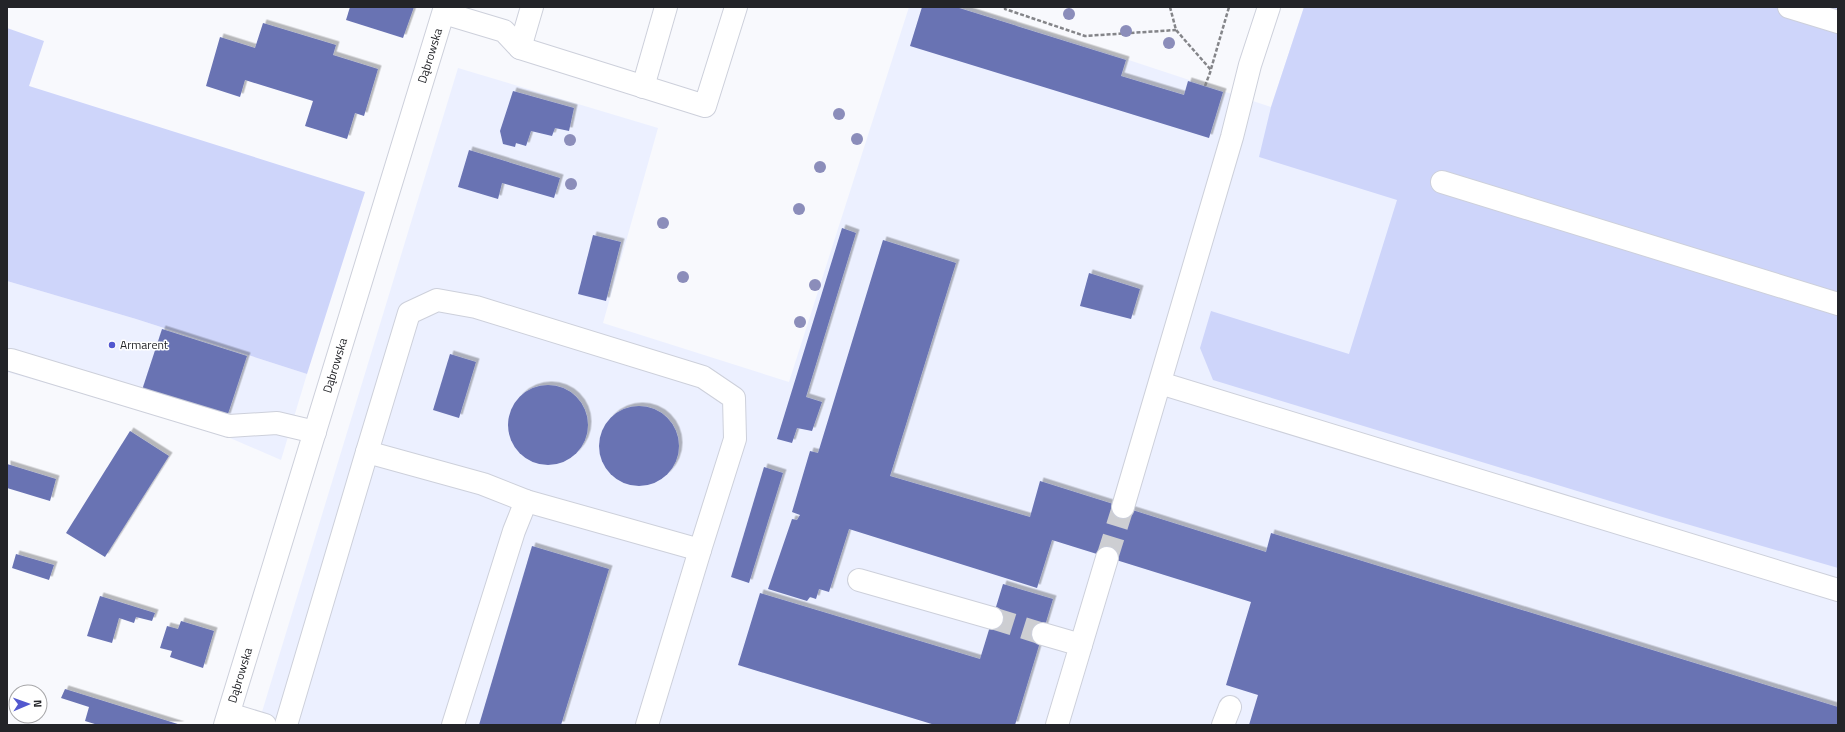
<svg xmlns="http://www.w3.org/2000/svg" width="1845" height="732" font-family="'Titillium Web',sans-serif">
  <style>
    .built { fill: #ecf0ff }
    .green { fill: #ced5fa }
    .building { fill: #6973b3; filter: url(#shadow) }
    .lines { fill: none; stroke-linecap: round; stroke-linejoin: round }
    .minor-tunnel { stroke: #cdced2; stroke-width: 22; stroke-dasharray: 22 11; stroke-linecap: butt }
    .minor-casing { stroke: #cdd0db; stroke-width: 24 }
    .path { stroke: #848589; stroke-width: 2.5; stroke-dasharray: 4 2; stroke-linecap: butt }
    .minor { stroke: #fff; stroke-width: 22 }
    .tree { fill: #8b8dba }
    .poi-dot { fill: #5258cf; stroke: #fff; stroke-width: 1.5 }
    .labels { text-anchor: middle; stroke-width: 3; stroke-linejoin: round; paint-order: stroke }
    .street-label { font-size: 12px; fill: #232428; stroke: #fff }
    .poi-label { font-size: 12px; fill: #232428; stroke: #fff; text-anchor: start }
  </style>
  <defs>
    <filter id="shadow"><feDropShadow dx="3.5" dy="-3.5" stdDeviation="0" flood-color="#0004"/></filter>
  </defs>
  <rect width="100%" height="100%" fill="#f8f9fd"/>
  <g class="built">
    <path d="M909 7H968L1271 107 1304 7H1838V725H258L458 68 658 128 603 323 789 382Z"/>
    <path d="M7 281 136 319 307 374 281 460 214 431 7 372Z"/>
  </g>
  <g class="green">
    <path d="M1304 7H1838V568L1659 516 1213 380 1200 348 1211 311 1349 354 1397 200 1259 157 1271 107Z"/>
    <path d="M7 28 44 41 29 86 365 192 307 374 136 319 7 281Z"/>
  </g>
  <g class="building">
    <path d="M350 7H414L403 38 346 20Z"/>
    <path d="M922 7H956L1126 60 1121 76 1184 95 1188 81 1223 92 1209 138 910 46Z"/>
    <path d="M263 23 336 45 333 55 378 69 364 116 355 113 347 139 305 126 313 101 245 80 240 97 206 86 220 37 255 48Z"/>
    <path d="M513 91 574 108 569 131 555 128 552 136 531 131 526 146 516 143 515 147 503 144 500 131Z"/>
    <path d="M469 150 560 178 554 198 502 183 498 199 458 187Z"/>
    <path d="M842 228 856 233 806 397 822 402 812 431 797 428 792 443 777 439Z"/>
    <path d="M593 235 621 242 606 301 578 294Z"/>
    <path d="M883 240 956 263 890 476 1030 517 1040 481 1266 552 1271 533 1838 707V725H1249L1258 695 1226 685 1251 602 1052 540 1037 588 849 529 829 592 819 589 816 599 810 597 807 601 768 589 792 519 797 520 800 515 792 512 810 451 818 453Z"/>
    <path d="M1089 273 1140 289 1131 319 1080 306Z"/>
    <path d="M162 329 247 356 227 417 142 390Z"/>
    <path d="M450 354 476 362 459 418 433 410Z"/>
    <circle cx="548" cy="425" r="40"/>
    <circle cx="639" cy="446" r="40"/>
    <path d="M130 431 169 456 105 557 66 533Z"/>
    <path d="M7 464 56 479 50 501 7 488Z"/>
    <path d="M764 467 783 473 749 583 731 577Z"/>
    <path d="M532 546 609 569 561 725H479Z"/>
    <path d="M16 554 54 565 49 580 12 568Z"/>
    <path d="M1003 584 1053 599 1015 725H935L738 665 760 593 980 659Z"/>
    <path d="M100 596 155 613 152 621 136 617 134 623 119 618 112 643 87 636Z"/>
    <path d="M181 621 214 631 203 668 170 657 172 651 160 648 167 626 178 629Z"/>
    <path d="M65 689 181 725H98L85 721 89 707 61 698Z"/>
  </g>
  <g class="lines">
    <g class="minor-tunnel">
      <path d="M1107 558 1123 507"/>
      <path d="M992 618 1043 634"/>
    </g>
    <defs>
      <g id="minor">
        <path d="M1789 7 1838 22"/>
        <path d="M444 13 504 31 520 48 705 106 736 7"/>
        <path d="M520 48 532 7"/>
        <path d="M643 87 666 7"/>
        <path d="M1442 182 1838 304"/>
        <path d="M11 360 229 426 277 423 315 432"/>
        <path d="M1160 383 1838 590"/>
        <path d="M367 452 483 484 526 501"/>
        <path d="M1123 507 1232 137 1250 65 1269 7"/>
        <path d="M859 580 992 618"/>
        <path d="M1043 634 1081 645"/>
        <path d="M229 714 265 725"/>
        <path id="s1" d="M225 725 445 7"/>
        <path d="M286 725 367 452 409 313 437 300 476 307 703 377 734 398 735 439 700 550 526 501 514 531 453 725"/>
        <path d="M647 725 700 550"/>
        <path d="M1057 725 1107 558"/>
        <path d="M1223 725 1230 707"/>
      </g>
    </defs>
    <use href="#minor" class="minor-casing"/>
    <g class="path">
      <path d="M1005 7V9L1085 36 1176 30"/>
      <path d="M1170 7 1176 30 1211 70 1205 86"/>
      <path d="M1211 69 1229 7"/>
    </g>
    <use href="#minor" class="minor"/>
  </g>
  <g class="tree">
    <circle cx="1069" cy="14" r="6"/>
    <circle cx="1126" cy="31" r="6"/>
    <circle cx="1169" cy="43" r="6"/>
    <circle cx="839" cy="114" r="6"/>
    <circle cx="857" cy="139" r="6"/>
    <circle cx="570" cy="140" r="6"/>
    <circle cx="820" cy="167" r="6"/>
    <circle cx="571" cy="184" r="6"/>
    <circle cx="799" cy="209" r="6"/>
    <circle cx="663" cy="223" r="6"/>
    <circle cx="683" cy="277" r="6"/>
    <circle cx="815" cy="285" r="6"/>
    <circle cx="800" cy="322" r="6"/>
  </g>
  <circle class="poi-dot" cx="112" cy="345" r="4"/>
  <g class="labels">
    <g class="street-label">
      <text dy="4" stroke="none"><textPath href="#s1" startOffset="700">Dąbrowska</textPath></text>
      <text dy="4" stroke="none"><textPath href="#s1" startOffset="376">Dąbrowska</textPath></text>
      <text dy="4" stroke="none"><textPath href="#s1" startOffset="52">Dąbrowska</textPath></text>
    </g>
    <g class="poi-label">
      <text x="120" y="349">Armarent</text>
    </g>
  </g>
  <rect width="1845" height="732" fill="none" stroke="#232428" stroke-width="16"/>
  <g transform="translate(28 704) rotate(88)"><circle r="19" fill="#ffffff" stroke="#a7a7a9"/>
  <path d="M0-3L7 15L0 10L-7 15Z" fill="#5258cf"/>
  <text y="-6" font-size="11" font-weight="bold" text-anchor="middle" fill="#232428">N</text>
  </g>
</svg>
